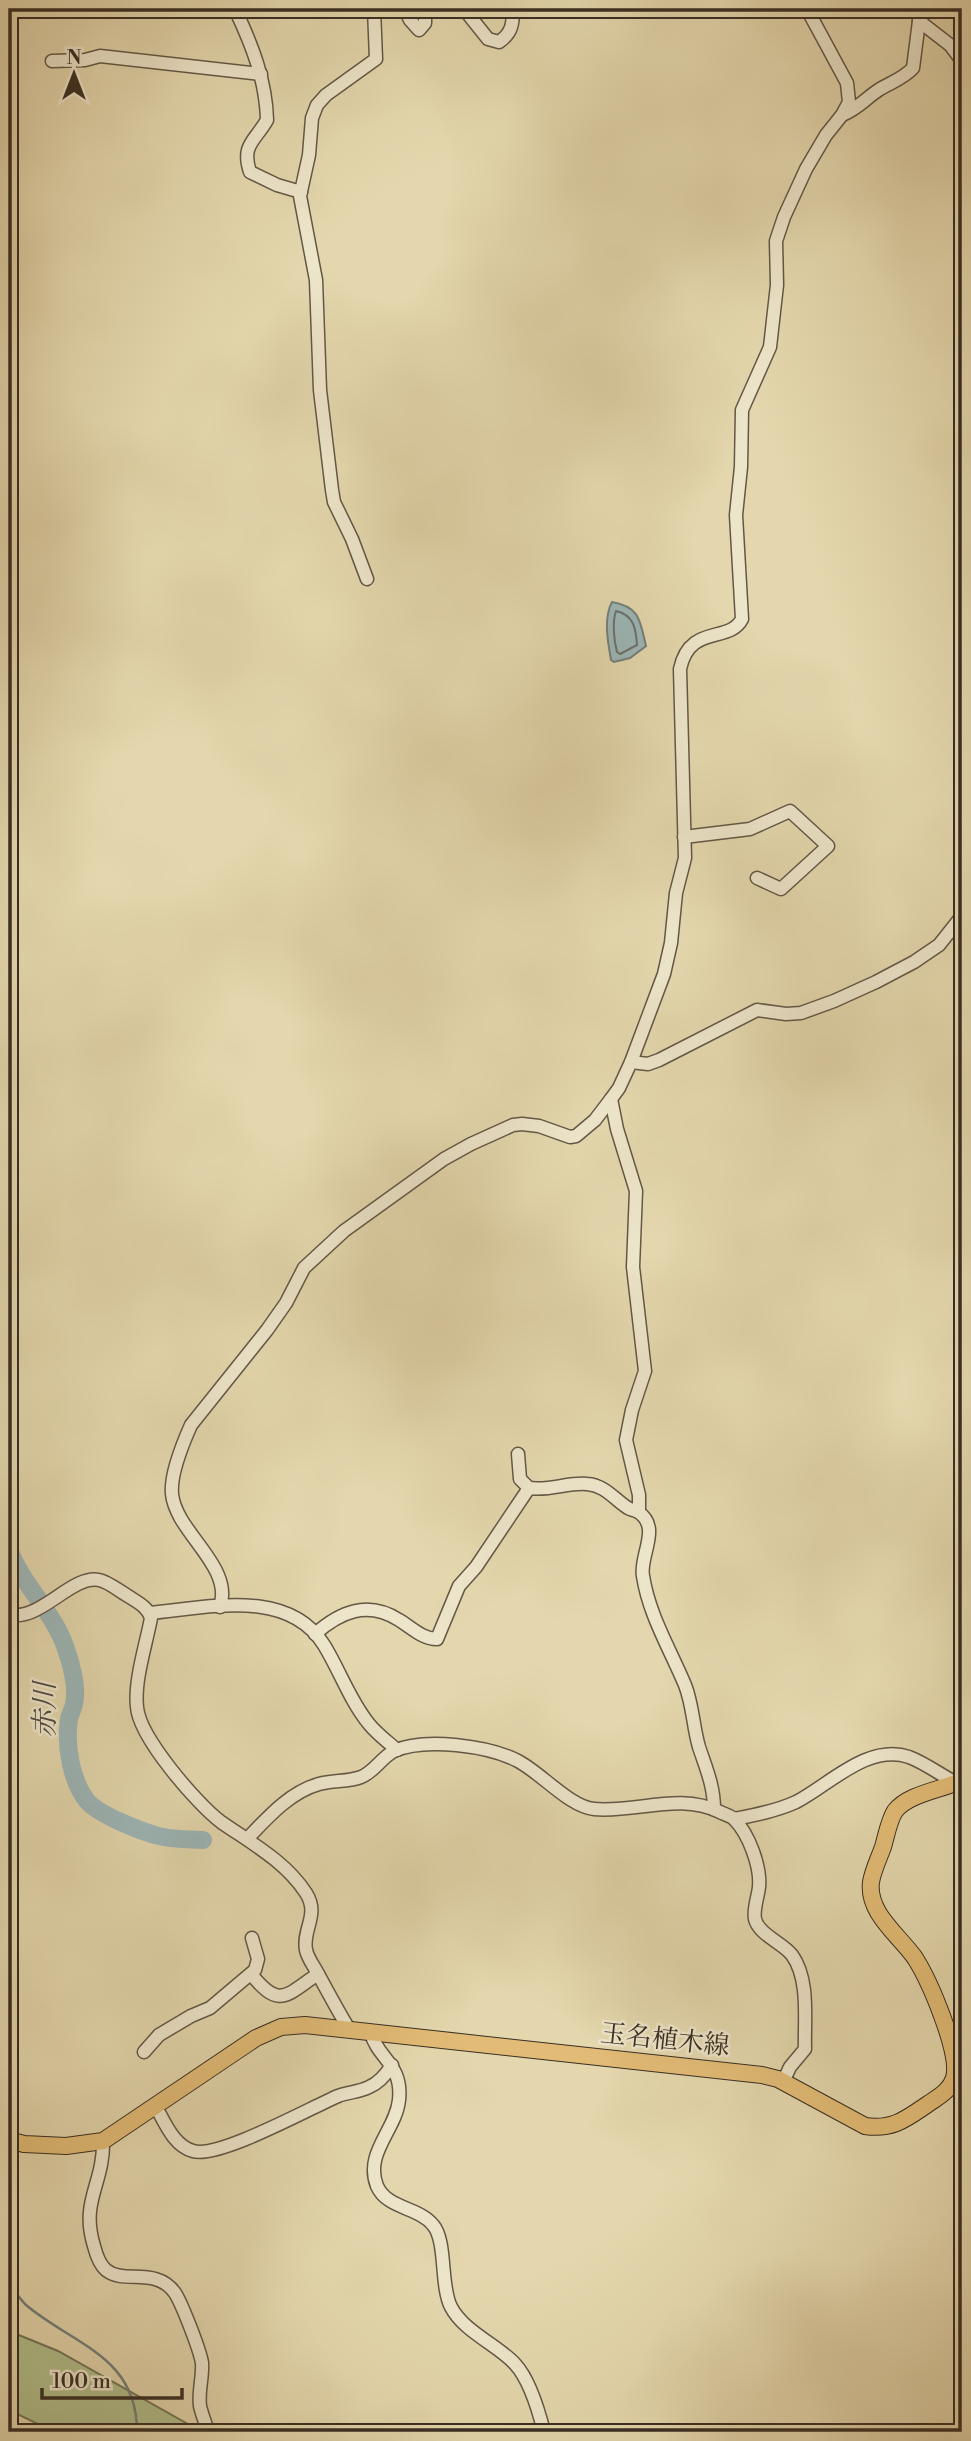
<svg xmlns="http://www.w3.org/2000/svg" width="971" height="2441" font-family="'Libre Bodoni','Noto Serif JP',serif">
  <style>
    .green { fill: #b1bf8c; stroke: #747658; stroke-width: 2 }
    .water { fill: #9cb6b7; stroke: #74807c; stroke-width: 2 }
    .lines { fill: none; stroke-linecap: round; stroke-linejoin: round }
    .shore { stroke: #6a726d; stroke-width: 2 }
    .stream { stroke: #74807c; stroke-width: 2.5 }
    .river { stroke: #9cb6b7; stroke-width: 18 }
    .minor-casing { stroke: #635846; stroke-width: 15 }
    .major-casing { stroke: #382e23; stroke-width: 18 }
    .minor { stroke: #ede5ca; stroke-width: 12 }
    .major { stroke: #e2bc76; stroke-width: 16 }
    .labels { text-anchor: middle; stroke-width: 5; stroke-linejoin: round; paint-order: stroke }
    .street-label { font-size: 26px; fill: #382e23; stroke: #ede5ca }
    .water-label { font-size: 28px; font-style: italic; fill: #4c4941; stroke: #ede5ca }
  </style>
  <rect width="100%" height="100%" fill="#e4d7ad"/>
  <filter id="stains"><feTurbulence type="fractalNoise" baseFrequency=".00286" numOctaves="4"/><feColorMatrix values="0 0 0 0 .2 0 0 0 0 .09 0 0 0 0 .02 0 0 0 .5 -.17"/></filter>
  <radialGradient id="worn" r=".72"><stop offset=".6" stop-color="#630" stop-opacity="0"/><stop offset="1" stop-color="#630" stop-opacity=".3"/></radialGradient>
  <path class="green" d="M9 2331 58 2351 202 2432H54L9 2410Z"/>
  <path class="water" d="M612 602C641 607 640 622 646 646L630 658 614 662 611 660C608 642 603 619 612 602Z"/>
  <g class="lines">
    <path class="shore" d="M616 611C634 615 636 629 637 645L620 654 617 652C614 641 612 622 616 611Z"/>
    <path class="stream" d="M9 2284C15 2291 20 2299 26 2305 75 2346 137 2356 137 2432"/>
    <path class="river" d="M9 1549C22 1585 52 1610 65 1646 71 1662 78 1688 74 1704 73 1710 70 1714 69 1719 65 1744 71 1782 88 1802 100 1815 138 1830 155 1835 170 1840 188 1839 203 1840"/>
    <defs>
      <g id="minor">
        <path d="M235 9C252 45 266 80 267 120 255 141 241 145 250 172L277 185 301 192"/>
        <path d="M405 9 410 20 419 30 425 23V9"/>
        <path d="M464 9 488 39 499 42C512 33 513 24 513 9"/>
        <path d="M919 21 950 45 962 61"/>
        <path d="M52 61 85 60 100 56 261 74"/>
        <path d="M842 115C858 109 867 97 880 89 892 82 904 78 913 68L919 21 927 9"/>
        <path d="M367 579 352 539 334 502 332 490 320 390 316 280 300 196 309 155 312 118 317 105 326 95 376 59 374 9"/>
        <path d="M684 837 750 829 790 811 828 846 781 889 757 878"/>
        <path d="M631 1062 648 1064 659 1060 757 1010 786 1014 801 1013 834 1001 876 982 914 962 939 945 962 916"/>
        <path d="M518 1454 520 1479 529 1488C551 1491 568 1482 587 1484 605 1485 615 1500 628 1508 631 1510 635 1510 638 1512 662 1527 639 1556 643 1576 649 1615 670 1649 685 1685 693 1705 693 1727 699 1747 706 1768 714 1786 714 1809"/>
        <path d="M639 1512V1495L626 1440 632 1410 645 1371 633 1267 636 1191 617 1129 611 1099 619 1088 631 1062 664 974 671 943 676 893 685 858 680 669C690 623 729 644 742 619L736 515 741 467 742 410 770 347 777 285 776 241 784 217 806 169 826 135 842 115 849 102 847 83 807 9"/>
        <path d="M220 1607C234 1566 176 1533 172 1494 170 1474 183 1443 191 1425L267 1330 286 1303 304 1268 344 1231 444 1159 471 1144 513 1125 522 1124 539 1126 570 1137 576 1136 595 1120 611 1099"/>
        <path d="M150 1613C206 1608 288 1587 324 1645 340 1671 350 1701 369 1724 377 1734 388 1742 397 1750"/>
        <path d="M9 1614C39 1623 72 1574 99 1580 109 1582 119 1591 128 1596 137 1602 148 1607 151 1618 146 1645 134 1681 137 1707 139 1737 197 1804 221 1822 251 1843 285 1861 306 1893 320 1915 302 1929 306 1950 308 1959 314 1966 318 1974 328 1992 338 2011 349 2029"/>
        <path d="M315 1634C340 1612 367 1600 399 1620 411 1627 422 1639 437 1639L459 1586 476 1567 529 1488"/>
        <path d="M734 1819C755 1815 776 1811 796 1802 829 1785 868 1743 909 1757 925 1763 941 1775 956 1783"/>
        <path d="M248 1838C268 1817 290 1792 319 1784 333 1780 349 1782 361 1777 374 1772 381 1758 394 1751 425 1737 489 1746 518 1761 541 1773 570 1807 594 1809 637 1813 679 1792 720 1812 724 1814 731 1816 734 1819 749 1834 761 1867 759 1887 758 1897 753 1909 755 1919 759 1935 783 1943 792 1955 810 1980 804 2020 805 2049L790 2067 783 2082"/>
        <path d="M251 1974C280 2010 286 1995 318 1974"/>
        <path d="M371 2033C377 2058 403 2064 399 2100 396 2130 364 2153 377 2186 387 2209 419 2207 433 2225 447 2241 440 2286 451 2307 464 2332 498 2345 515 2364 529 2379 539 2412 544 2432"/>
        <path d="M144 2052 159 2035 191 2016 210 2008 255 1970 258 1959 252 1938"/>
        <path d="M156 2107C165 2123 174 2146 193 2151 218 2159 310 2108 338 2096 348 2092 360 2092 369 2087 379 2083 387 2073 392 2065"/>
        <path d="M103 2141C104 2184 80 2201 94 2246 96 2254 99 2264 106 2270 124 2285 156 2266 175 2293 182 2304 200 2350 202 2363 203 2377 198 2392 200 2406 202 2415 206 2424 208 2432"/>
      </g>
      <path id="major" d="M9 2140 24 2144 66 2146 103 2141 256 2038 281 2027 305 2025 762 2075 778 2079 865 2126C893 2130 906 2119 928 2104 938 2097 950 2091 954 2078 961 2053 929 1980 915 1958 899 1935 867 1913 871 1882 873 1870 879 1858 883 1847 886 1837 889 1820 895 1811 909 1793 943 1790 962 1780"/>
    </defs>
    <use href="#minor" class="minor-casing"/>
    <use href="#major" class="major-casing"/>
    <use href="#minor" class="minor"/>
    <use href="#major" class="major"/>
  </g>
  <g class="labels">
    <g class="street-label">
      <text transform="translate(665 2039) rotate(6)" y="9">玉名植木線</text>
    </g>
    <g class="water-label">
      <text transform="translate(44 1710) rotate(-90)" y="10">赤川</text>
    </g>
  </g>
  <rect width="971" height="2441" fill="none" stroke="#e4d7ad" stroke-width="35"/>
  <rect x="10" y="10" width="950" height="2420" fill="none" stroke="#382e23" stroke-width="3.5"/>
  <rect x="18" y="18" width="936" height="2406" fill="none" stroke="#382e23" stroke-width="2"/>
  <g transform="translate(74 74)" stroke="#ede5ca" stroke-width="5" paint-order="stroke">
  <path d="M0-5L12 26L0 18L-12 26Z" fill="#382e23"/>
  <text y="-10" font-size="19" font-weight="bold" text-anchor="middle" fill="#382e23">N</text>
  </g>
  <path d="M42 2388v10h140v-10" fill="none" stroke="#382e23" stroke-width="3.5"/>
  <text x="52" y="2388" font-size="21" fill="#382e23" stroke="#ede5ca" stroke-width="5" paint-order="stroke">100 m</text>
  <rect width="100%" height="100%" filter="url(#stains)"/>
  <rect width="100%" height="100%" fill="url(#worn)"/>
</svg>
